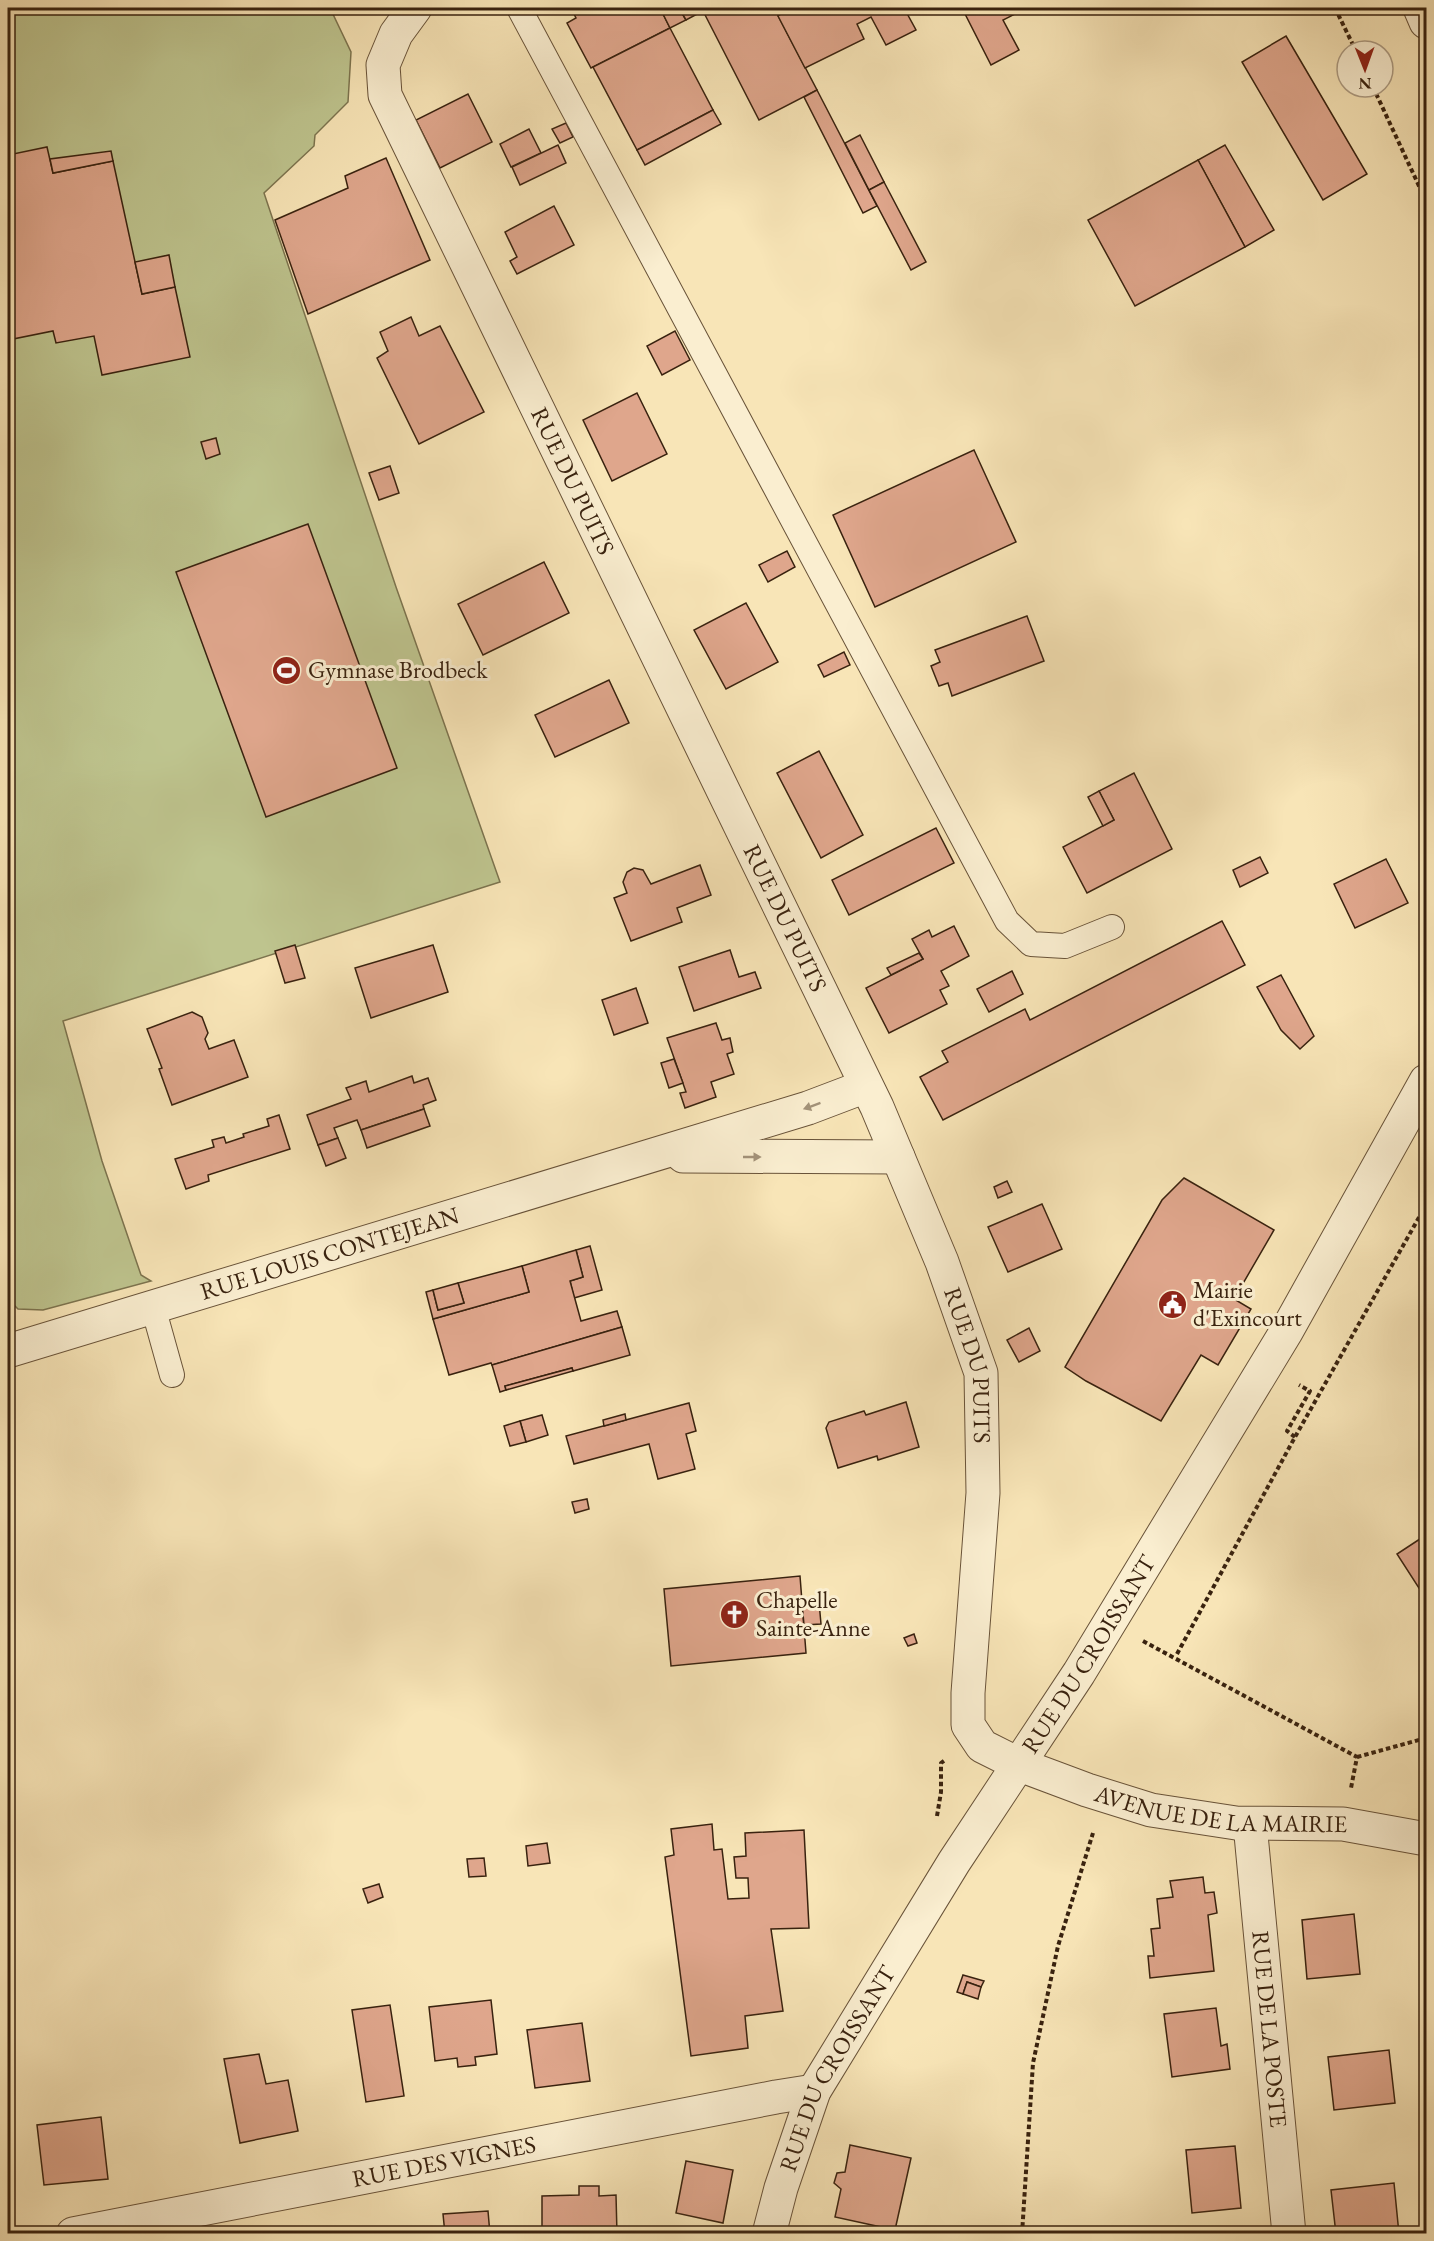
<svg xmlns="http://www.w3.org/2000/svg" width="1434" height="2241" font-family="'EB Garamond',serif">
  <style>
    .green { fill: #bec48e; stroke: #7c734e; stroke-width: 1.5 }
    .building { fill: #dfa68c; stroke: #39220f; stroke-width: 1.5 }
    .lines { fill: none; stroke-linecap: round; stroke-linejoin: round }
    .service-casing { stroke: #695339; stroke-width: 26 }
    .minor-casing { stroke: #695339; stroke-width: 35 }
    .tertiary-casing { stroke: #695339; stroke-width: 35 }
    .path { stroke: #39220f; stroke-width: 4; stroke-dasharray: 4.5 3; stroke-linecap: butt }
    .service { stroke: #faeed0; stroke-width: 24 }
    .minor { stroke: #faeed0; stroke-width: 33 }
    .tertiary { stroke: #faeed0; stroke-width: 33 }
    .oneway { fill: #a39279 }
    .labels { text-anchor: middle; stroke-width: 6; stroke-linejoin: round; paint-order: stroke }
    .street-label { font-size: 24px; fill: #39220f; stroke: #faeed0 }
    .poi-label { font-size: 24px; fill: #39220f; stroke: #faeed0; text-anchor: start }
  </style>
  <rect width="100%" height="100%" fill="#f8e5b7"/>
  <filter id="stains"><feTurbulence type="fractalNoise" baseFrequency=".00333" numOctaves="4"/><feColorMatrix values="0 0 0 0 .2 0 0 0 0 .09 0 0 0 0 .02 0 0 0 .5 -.17"/></filter>
  <radialGradient id="worn" r=".72"><stop offset=".6" stop-color="#630" stop-opacity="0"/><stop offset="1" stop-color="#630" stop-opacity=".3"/></radialGradient>
  <path class="green" d="M8 8H330L351 52 348 102 315 135 314 146 264 193 396 587 500 882 63 1021 102 1161 141 1275 151 1281 43 1310 18 1309 8 1299Z"/>
  <g class="building">
    <path d="M571 8H660L670 28 591 68 567 23 576 18Z"/>
    <path d="M660 8H679L686 20 670 28Z"/>
    <path d="M679 8H701L703 11 686 20Z"/>
    <path d="M705 8H774L817 90 759 120 702 9Z"/>
    <path d="M778 8H904L916 30 886 45 871 17 857 24 864 39 805 68 778 16 781 14Z"/>
    <path d="M962 8H1027L1003 20 1019 50 991 65Z"/>
    <path d="M670 28 713 110 637 150 593 67Z"/>
    <path d="M1286 36 1367 174 1323 200 1242 62Z"/>
    <path d="M817 90 877 206 863 213 804 97Z"/>
    <path d="M468 94 492 142 440 168 416 120Z"/>
    <path d="M713 110 721 124 645 165 637 150Z"/>
    <path d="M566 123 573 137 560 143 552 129Z"/>
    <path d="M529 129 541 153 511 167 500 144Z"/>
    <path d="M860 135 884 182 869 190 845 143Z"/>
    <path d="M558 145 566 163 520 185 512 167Z"/>
    <path d="M1225 145 1274 230 1245 247 1198 160Z"/>
    <path d="M47 147 53 173 113 161 142 294 175 287 190 357 102 375 94 336 56 343 53 331 8 340V155Z"/>
    <path d="M111 151 113 161 53 173 50 159Z"/>
    <path d="M386 158 430 260 308 314 275 220 348 188 345 176Z"/>
    <path d="M1198 160 1245 247 1135 306 1088 220Z"/>
    <path d="M884 182 926 262 911 270 869 190Z"/>
    <path d="M554 206 574 245 517 274 510 261 517 257 505 232Z"/>
    <path d="M169 255 175 287 142 294 135 262Z"/>
    <path d="M411 317 419 336 440 326 484 412 419 444 377 358 388 351 380 332Z"/>
    <path d="M675 331 690 360 662 375 647 346Z"/>
    <path d="M637 393 667 454 612 481 583 420Z"/>
    <path d="M216 438 220 454 206 459 201 442Z"/>
    <path d="M974 450 1016 542 875 607 833 515Z"/>
    <path d="M390 466 399 493 379 500 369 473Z"/>
    <path d="M308 524 397 768 266 817 176 572Z"/>
    <path d="M787 551 795 567 768 582 759 565Z"/>
    <path d="M544 562 569 613 483 655 458 604Z"/>
    <path d="M746 603 778 662 726 689 694 630Z"/>
    <path d="M1027 616 1044 661 952 696 948 683 939 686 931 666 940 662 935 650Z"/>
    <path d="M844 652 850 665 824 677 818 665Z"/>
    <path d="M609 680 629 723 555 757 535 715Z"/>
    <path d="M819 751 863 835 821 858 777 773Z"/>
    <path d="M1134 773 1172 849 1087 893 1063 847 1114 820 1099 791Z"/>
    <path d="M1099 791 1114 820 1103 826 1088 797Z"/>
    <path d="M936 828 954 863 849 915 832 880Z"/>
    <path d="M1260 857 1268 873 1240 887 1233 870Z"/>
    <path d="M1386 859 1408 903 1355 928 1334 884Z"/>
    <path d="M700 865 711 895 677 908 682 922 631 941 614 898 627 893 623 882 627 872 634 868 643 870 651 884Z"/>
    <path d="M1222 921 1245 965 943 1120 920 1077 948 1062 942 1051 1025 1009 1030 1020Z"/>
    <path d="M954 926 969 956 941 971 949 986 940 990 947 1004 889 1033 866 988 923 959 912 939 929 930 932 937Z"/>
    <path d="M295 945 305 978 285 983 275 951Z"/>
    <path d="M433 945 448 992 371 1018 355 968Z"/>
    <path d="M730 950 739 977 755 972 761 988 694 1011 679 967Z"/>
    <path d="M919 953 923 959 891 975 887 968Z"/>
    <path d="M1012 971 1023 994 989 1012 977 989Z"/>
    <path d="M1281 975 1314 1036 1300 1049 1281 1030 1257 987Z"/>
    <path d="M636 988 648 1023 614 1035 602 1000Z"/>
    <path d="M192 1012 202 1017 208 1033 205 1039 209 1049 234 1040 248 1077 172 1105 159 1069 162 1068 147 1029Z"/>
    <path d="M716 1023 722 1040 730 1038 733 1052 727 1054 734 1074 711 1082 716 1097 685 1108 680 1093 686 1092 667 1038Z"/>
    <path d="M674 1059 683 1083 669 1088 661 1063Z"/>
    <path d="M412 1076 414 1083 428 1078 436 1100 423 1105 424 1109 361 1130 357 1120 334 1128 338 1138 318 1145 307 1115 351 1099 346 1088 366 1081 369 1092Z"/>
    <path d="M424 1109 430 1126 367 1148 361 1130Z"/>
    <path d="M279 1115 290 1149 208 1175 209 1181 186 1189 175 1159 214 1147 212 1140 224 1137 226 1143 244 1137 243 1134 269 1126 267 1119Z"/>
    <path d="M338 1138 346 1158 326 1166 318 1145Z"/>
    <path d="M1184 1178 1274 1230 1234 1299 1251 1309 1218 1365 1201 1355 1161 1421 1086 1381 1065 1367 1162 1200Z"/>
    <path d="M1007 1181 1012 1192 998 1198 994 1187Z"/>
    <path d="M1042 1204 1062 1249 1008 1272 988 1227Z"/>
    <path d="M590 1246 602 1290 574 1298 570 1281 583 1277 576 1250Z"/>
    <path d="M576 1250 583 1277 570 1281 581 1321 617 1311 622 1327 492 1365 491 1363 449 1375 433 1319 529 1292 522 1266Z"/>
    <path d="M522 1266 529 1292 433 1319 426 1292 433 1290 438 1310 464 1303 458 1283Z"/>
    <path d="M458 1283 464 1303 438 1310 433 1290Z"/>
    <path d="M622 1327 630 1355 573 1371 572 1368 505 1386 506 1390 500 1392 492 1365Z"/>
    <path d="M1029 1328 1040 1351 1019 1362 1007 1340Z"/>
    <path d="M572 1368 573 1371 506 1390 505 1386Z"/>
    <path d="M906 1402 919 1447 878 1460 877 1456 838 1468 826 1428 829 1422 864 1411 866 1415Z"/>
    <path d="M689 1403 696 1431 686 1434 695 1469 658 1479 649 1444 574 1464 566 1436Z"/>
    <path d="M625 1414 626 1420 604 1426 603 1420Z"/>
    <path d="M542 1415 548 1435 526 1442 520 1421Z"/>
    <path d="M520 1421 526 1442 510 1446 504 1426Z"/>
    <path d="M587 1499 589 1509 575 1513 572 1502Z"/>
    <path d="M1426 1535V1599L1397 1554Z"/>
    <path d="M800 1576 806 1653 671 1666 664 1589Z"/>
    <path d="M819 1602 821 1624 804 1625 802 1603Z"/>
    <path d="M914 1634 917 1643 908 1646 904 1638Z"/>
    <path d="M712 1824 714 1850 722 1849 728 1899 749 1898 748 1878H736L734 1857 746 1856 745 1833 804 1830 809 1928 771 1929 783 2011 745 2016 748 2048 691 2056 665 1857 674 1855 671 1829Z"/>
    <path d="M547 1843 550 1863 528 1866 526 1846Z"/>
    <path d="M484 1858 486 1876 469 1877 467 1859Z"/>
    <path d="M1203 1877 1205 1893 1214 1892 1217 1913 1208 1915 1214 1971 1150 1978 1148 1956H1154L1151 1929 1160 1928 1157 1899 1173 1897 1170 1881Z"/>
    <path d="M379 1884 383 1897 368 1903 363 1889Z"/>
    <path d="M1354 1914 1360 1974 1307 1979 1302 1920Z"/>
    <path d="M963 1975 984 1981 981 1987 967 1982 963 1994 957 1992Z"/>
    <path d="M967 1982 981 1987 978 1999 963 1994Z"/>
    <path d="M491 2000 497 2054 475 2057 476 2065 458 2067 457 2058 435 2061 429 2007Z"/>
    <path d="M390 2005 404 2096 366 2102 352 2010Z"/>
    <path d="M1216 2008 1221 2046 1227 2044 1230 2069 1172 2077 1164 2014Z"/>
    <path d="M582 2023 590 2081 535 2088 527 2030Z"/>
    <path d="M1389 2050 1395 2103 1334 2110 1328 2057Z"/>
    <path d="M259 2054 266 2084 288 2080 298 2131 240 2143 224 2059Z"/>
    <path d="M101 2117 108 2179 44 2185 37 2125Z"/>
    <path d="M850 2145 911 2158 895 2230 835 2217 841 2189 834 2183 837 2173 845 2172Z"/>
    <path d="M1235 2146 1241 2208 1192 2213 1186 2150Z"/>
    <path d="M686 2161 733 2170 723 2223 676 2213Z"/>
    <path d="M1394 2183 1399 2234H1336L1331 2190Z"/>
    <path d="M579 2186H599V2196L616 2195 617 2234H542V2196L579 2195Z"/>
    <path d="M488 2211 490 2234H445L443 2214Z"/>
  </g>
  <g class="lines">
    <defs>
      <g id="service">
        <path d="M519 8 1007 921 1031 944 1065 946 1112 927"/>
        <path d="M153 1307 172 1375"/>
      </g>
      <g id="minor">
        <path id="s1" d="M415 8 396 34 383 65 385 95 877 1107 942 1262 981 1373 983 1493 968 1693V1725L982 1746 1020 1765"/>
        <path d="M683 1156 898 1157"/>
        <path id="s2" d="M8 1351 808 1108 866 1086"/>
        <path id="s3" d="M1250 1824 1289 2234"/>
        <path id="s4" d="M73 2234 776 2097 814 2091"/>
      </g>
      <g id="tertiary">
        <path d="M1420 8 1426 22"/>
        <path id="s5" d="M1020 1765 1087 1790 1151 1810 1236 1823 1343 1824 1426 1839"/>
        <path id="s6" d="M769 2234 781 2188 814 2091 954 1862 1079 1673 1286 1332 1426 1081"/>
      </g>
    </defs>
    <use href="#service" class="service-casing"/>
    <use href="#minor" class="minor-casing"/>
    <use href="#tertiary" class="tertiary-casing"/>
    <g class="path">
      <path d="M1335 8 1356 51"/>
      <path d="M1373 87 1426 201"/>
      <path d="M1295 1437 1287 1431 1310 1391 1299 1385"/>
      <path d="M1143 1641 1357 1757 1351 1788"/>
      <path d="M1177 1654 1295 1437 1426 1205"/>
      <path d="M1357 1757 1426 1738"/>
      <path d="M937 1816 941 1792V1763L945 1760"/>
      <path d="M1022 2234 1033 2063 1058 1946 1093 1833"/>
    </g>
    <use href="#service" class="service"/>
    <use href="#minor" class="minor"/>
    <use href="#tertiary" class="tertiary"/>
  </g>
  <defs><path id="oneway-solid" d="M-6-.8H1V-3.2L6.5 0L1 3.2V.8H-6Z" transform="scale(1.5)"/></defs>
  <g class="oneway">
    <use href="#oneway-solid" transform="translate(812 1106) rotate(160)"/>
    <use href="#oneway-solid" transform="translate(752 1157)"/>
  </g>
  <defs>
    <symbol id="stadium-disc" viewBox="-11 -11 22 22"><circle r="9.5" fill="#8f2418" stroke="#faeed0"/><path d="M0-5a6.5 5 0 1 0 0 10a6.5 5 0 1 0 0-10ZM-3.5-1.8h7v3.6h-7Z" fill="#fff"/></symbol>
    <symbol id="civic-disc" viewBox="-11 -11 22 22"><circle r="9.5" fill="#8f2418" stroke="#faeed0"/><path d="M-.6-6.5H3V-4.5H.6V-3L4-1V1h2V6H-6V1h2V-1L-.6-3ZM-1.2 2.5V6h2.4V2.5Z" fill="#fff"/></symbol>
    <symbol id="church-disc" viewBox="-11 -11 22 22"><circle r="9.5" fill="#8f2418" stroke="#faeed0"/><path d="M-1.2-6h2.4v3.5h3.3v2.4h-3.3V6h-2.4V-.1h-3.3v-2.4h3.3Z" fill="#fff"/></symbol>
  </defs>
  <g fill-rule="evenodd">
    <use href="#stadium-disc" x="270" y="654" width="33" height="33"/>
    <use href="#civic-disc" x="1156" y="1288" width="33" height="33"/>
    <use href="#church-disc" x="718" y="1598" width="33" height="33"/>
  </g>
  <g class="labels">
    <g class="street-label">
      <text dy="8" stroke="none"><textPath href="#s1" startOffset="525">RUE DU PUITS</textPath></text>
      <text dy="8" stroke="none"><textPath href="#s1" startOffset="1011">RUE DU PUITS</textPath></text>
      <text dy="8" stroke="none"><textPath href="#s2" startOffset="336">RUE LOUIS CONTEJEAN</textPath></text>
      <text dy="8" stroke="none"><textPath href="#s1" startOffset="1497">RUE DU PUITS</textPath></text>
      <text dy="8" stroke="none"><textPath href="#s6" startOffset="666">RUE DU CROISSANT</textPath></text>
      <text dy="8" stroke="none"><textPath href="#s5" startOffset="208">AVENUE DE LA MAIRIE</textPath></text>
      <text dy="8" stroke="none"><textPath href="#s3" startOffset="206">RUE DE LA POSTE</textPath></text>
      <text dy="8" stroke="none"><textPath href="#s6" startOffset="180">RUE DU CROISSANT</textPath></text>
      <text dy="8" stroke="none"><textPath href="#s4" startOffset="378">RUE DES VIGNES</textPath></text>
    </g>
    <g class="poi-label">
      <text x="308" y="678">Gymnase Brodbeck</text>
      <text x="1193" y="1298">Mairie<tspan x="1193" dy="28">d'Exincourt</tspan></text>
      <text x="756" y="1608">Chapelle<tspan x="756" dy="28">Sainte-Anne</tspan></text>
    </g>
  </g>
  <rect width="1434" height="2241" fill="none" stroke="#f8e5b7" stroke-width="30"/>
  <rect x="9" y="9" width="1416" height="2223" fill="none" stroke="#39220f" stroke-width="3"/>
  <rect x="15" y="15" width="1404" height="2211" fill="none" stroke="#39220f" stroke-width="1.5"/>
  <g transform="translate(1365 69) rotate(179)"><circle r="28" fill="#faeed0" stroke="#ad9c83" stroke-width="1.5"/>
  <path d="M0-4.5L10 22L0 15L-10 22Z" fill="#8f2418"/>
  <text y="-9" font-size="16" font-weight="bold" text-anchor="middle" fill="#39220f">N</text>
  </g>
  <rect width="100%" height="100%" filter="url(#stains)"/>
  <rect width="100%" height="100%" fill="url(#worn)"/>
</svg>
